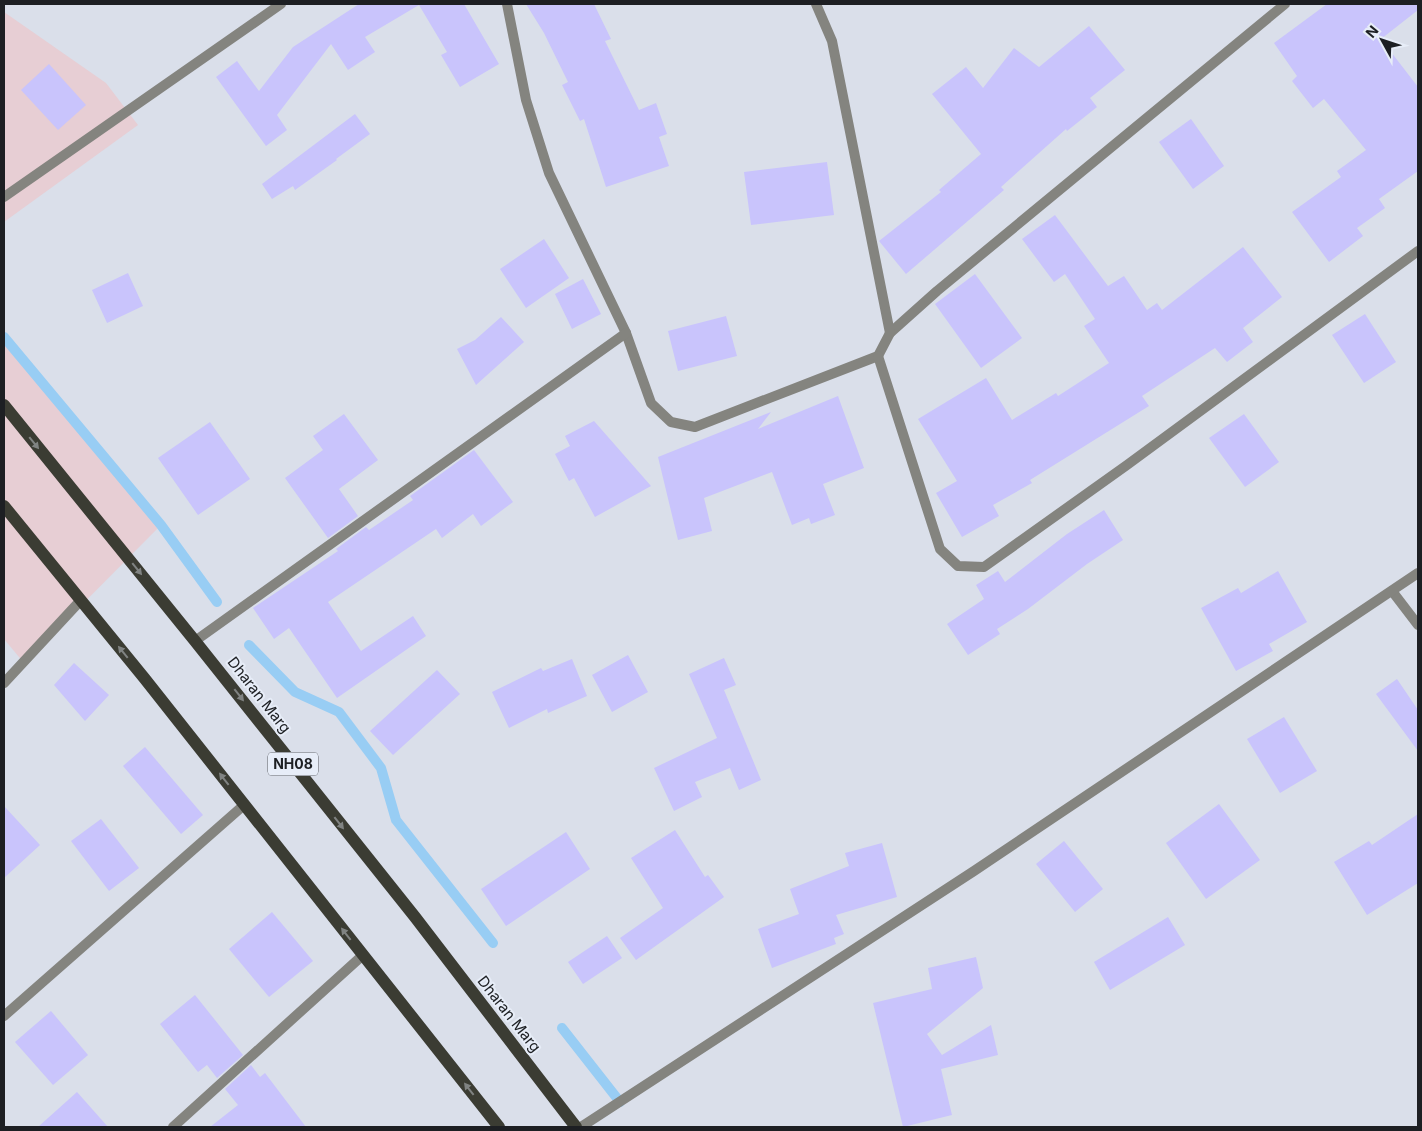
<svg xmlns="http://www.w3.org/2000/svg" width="1422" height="1131" font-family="Inter,sans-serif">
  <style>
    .commercial { fill: #e7ced4 }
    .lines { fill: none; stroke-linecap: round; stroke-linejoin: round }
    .stream { stroke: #98cdf4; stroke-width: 10 }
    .building { fill: #c9c4fc }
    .street { stroke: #84847f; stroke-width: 10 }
    .primary { stroke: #3b3c33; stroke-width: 12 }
    .oneway { fill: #808382 }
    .labels { text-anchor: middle; stroke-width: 4; stroke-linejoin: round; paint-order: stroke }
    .shield { fill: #e7edf8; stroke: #5a5d63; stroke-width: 1 }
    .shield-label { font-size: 14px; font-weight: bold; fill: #1d1f23 }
    .street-label { font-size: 15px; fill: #1d1f23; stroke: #e7edf8 }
  </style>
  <rect width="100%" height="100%" fill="#dadfea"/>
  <g class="commercial">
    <path d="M4 12 106 83 138 125 4 222Z"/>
    <path d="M4 337 161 525 24 663 4 639Z"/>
  </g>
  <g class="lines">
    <g class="stream">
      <path d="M4 337 161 525 217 602"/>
      <path d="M249 645 295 692 339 712 381 768 396 820 493 943"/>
      <path d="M562 1028 620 1102"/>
    </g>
  </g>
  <g class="building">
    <path d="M359 4H464L499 64 460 87 441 55 447 52 419 5 365 37 375 52 348 70 331 44 277 115 287 130 266 146 216 77 237 61 259 91 293 47Z"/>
    <path d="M526 4H594L611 39 605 41 639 110 656 103 667 134 659 137 669 166 606 187 584 119 580 121 562 85 568 82 544 33Z"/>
    <path d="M1327 4H1418V10L1381 39 1418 87V171L1379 199 1385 208 1357 228 1363 236 1329 262 1292 212 1341 177 1337 171 1366 150 1324 99 1313 108 1292 81 1297 76 1274 43Z"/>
    <path d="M1089 26 1125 70 1090 98 1097 107 1067 131 1066 129 1001 187 1004 190 906 274 879 241 941 192 939 190 981 154 932 94 966 67 983 88 1014 48 1039 67Z"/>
    <path d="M49 64 86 105 58 130 21 90Z"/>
    <path d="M355 114 370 134 336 159 337 160 295 190 293 186 272 199 262 184Z"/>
    <path d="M1191 119 1224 166 1193 189 1159 142Z"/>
    <path d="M827 162 834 215 751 225 744 172Z"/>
    <path d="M1055 215 1108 286 1124 276 1147 310 1157 303 1162 310 1243 247 1282 297 1243 328 1253 342 1227 362 1215 348 1142 396 1149 406 1030 480 1032 483 993 505 999 516 962 537 936 493 957 481 918 419 986 378 1012 420 1056 393 1058 396 1109 363 1084 326 1095 319 1065 274 1054 282 1022 239Z"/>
    <path d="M544 239 569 278 526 308 500 269Z"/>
    <path d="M128 273 143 306 107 323 92 290Z"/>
    <path d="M975 274 1022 338 981 368 935 304Z"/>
    <path d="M583 279 601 314 572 329 555 294Z"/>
    <path d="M1365 314 1396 362 1364 383 1332 335Z"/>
    <path d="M726 316 737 356 678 371 668 331Z"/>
    <path d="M501 317 524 342 476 385 457 349 475 340Z"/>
    <path d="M838 396 864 468 823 484 835 515 811 524 809 518 792 525 772 472 704 498 712 531 678 540 658 457 771 412 758 429Z"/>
    <path d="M344 414 378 460 339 489 358 516 328 538 285 478 323 450 313 436Z"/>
    <path d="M1244 414 1279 462 1245 487 1209 438Z"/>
    <path d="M594 421 651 486 595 517 574 478 569 481 555 454 570 446 565 436Z"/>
    <path d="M210 422 250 479 198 515 158 458Z"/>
    <path d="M474 450 513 502 481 526 473 514 442 538 436 529 328 602 361 651 413 616 426 636 337 698 289 628 274 639 253 608 338 551 336 549 366 527 369 530 413 500 410 496Z"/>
    <path d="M1104 510 1123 540 1087 564 1028 609 997 629 1000 634 968 655 947 624 984 599 976 585 998 571 1005 582 1067 534Z"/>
    <path d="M1278 571 1307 622 1269 644 1273 651 1236 671 1201 608 1238 588 1241 593Z"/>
    <path d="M628 655 648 692 612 712 592 675Z"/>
    <path d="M724 658 736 685 724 690 761 780 739 790 730 768 695 782 702 797 674 811 654 768 717 738 689 674Z"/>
    <path d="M572 659 587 696 548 713 547 709 509 728 492 692 541 668 543 671Z"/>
    <path d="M74 663 109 695 85 721 54 685Z"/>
    <path d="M437 670 460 694 393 755 370 731Z"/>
    <path d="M1397 679 1418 710V751L1376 694Z"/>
    <path d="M1284 717 1317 771 1280 793 1247 739Z"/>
    <path d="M145 747 203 815 181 834 123 766Z"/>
    <path d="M1219 804 1260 860 1206 899 1166 843Z"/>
    <path d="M4 806 40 845 4 878Z"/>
    <path d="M1418 814V883L1367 915 1334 862 1369 841 1372 845Z"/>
    <path d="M101 819 139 868 109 891 71 841Z"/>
    <path d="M675 830 705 877 708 875 724 897 636 960 620 938 663 908 631 858Z"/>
    <path d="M566 832 590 869 506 926 481 889Z"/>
    <path d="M1064 841 1103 889 1075 912 1036 864Z"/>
    <path d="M882 843 897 897 836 915 844 934 834 938 836 944 772 968 758 929 799 914 790 889 849 866 845 853Z"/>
    <path d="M272 912 313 961 269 997 229 949Z"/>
    <path d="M1168 917 1185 945 1110 990 1094 962Z"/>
    <path d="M607 936 622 958 583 984 568 962Z"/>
    <path d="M976 957 983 988 927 1034 942 1055 991 1025 998 1055 941 1069 952 1115 903 1127 873 1003 932 989 928 968Z"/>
    <path d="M195 995 243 1055 217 1078 207 1065 198 1072 160 1024Z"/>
    <path d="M51 1011 88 1055 53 1085 15 1042Z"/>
    <path d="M251 1065 260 1077 265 1073 306 1127H210L238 1105 225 1089Z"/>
    <path d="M77 1092 108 1127H38Z"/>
  </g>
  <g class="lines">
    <g class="street">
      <path d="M507 4 526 100 549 173 626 333 651 403 671 422 695 427 878 356 890 333 937 291 1285 4"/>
      <path d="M816 4 832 41 890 333"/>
      <path d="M4 197 281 4"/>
      <path d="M878 356 940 549 958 566 984 567 1127 465 1418 251"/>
      <path d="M1392 591 1418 625"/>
      <path d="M195 641 626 333"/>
      <path d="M4 683 81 600"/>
      <path d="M4 1016 244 805"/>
      <path d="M173 1127 363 955"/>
      <path d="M581 1127 974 871 1418 573"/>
    </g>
    <g class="primary">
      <path d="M4 405 195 641 415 917 576 1127"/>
      <path d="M4 506 145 679 499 1127"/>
    </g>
  </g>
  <defs><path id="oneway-solid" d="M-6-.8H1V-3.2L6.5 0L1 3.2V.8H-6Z" transform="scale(1.25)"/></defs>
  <g class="oneway">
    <use href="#oneway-solid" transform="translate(34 443) rotate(51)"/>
    <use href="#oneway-solid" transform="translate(137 569) rotate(51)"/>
    <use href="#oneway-solid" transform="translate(123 652) rotate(-129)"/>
    <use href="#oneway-solid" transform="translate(239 695) rotate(52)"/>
    <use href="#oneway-solid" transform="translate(224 779) rotate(-128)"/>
    <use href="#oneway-solid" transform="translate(339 823) rotate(52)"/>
    <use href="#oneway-solid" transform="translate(346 934) rotate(-128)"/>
    <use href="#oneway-solid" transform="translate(469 1089) rotate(-128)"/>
  </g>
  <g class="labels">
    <rect class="shield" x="268" y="752.5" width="50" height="23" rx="4"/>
    <g class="shield-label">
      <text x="293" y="769">NH08</text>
    </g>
    <g class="street-label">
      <text transform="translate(259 695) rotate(52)" y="5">Dharan Marg</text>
      <text transform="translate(509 1014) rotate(52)" y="5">Dharan Marg</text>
    </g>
  </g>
  <rect width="1422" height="1131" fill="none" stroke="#1d1f23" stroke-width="10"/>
  <g transform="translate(1382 40) rotate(310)" stroke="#e7edf8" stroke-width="4" paint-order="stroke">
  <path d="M0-4L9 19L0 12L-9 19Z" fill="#1d1f23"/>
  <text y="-8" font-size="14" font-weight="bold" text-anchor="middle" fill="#1d1f23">N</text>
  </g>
</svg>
